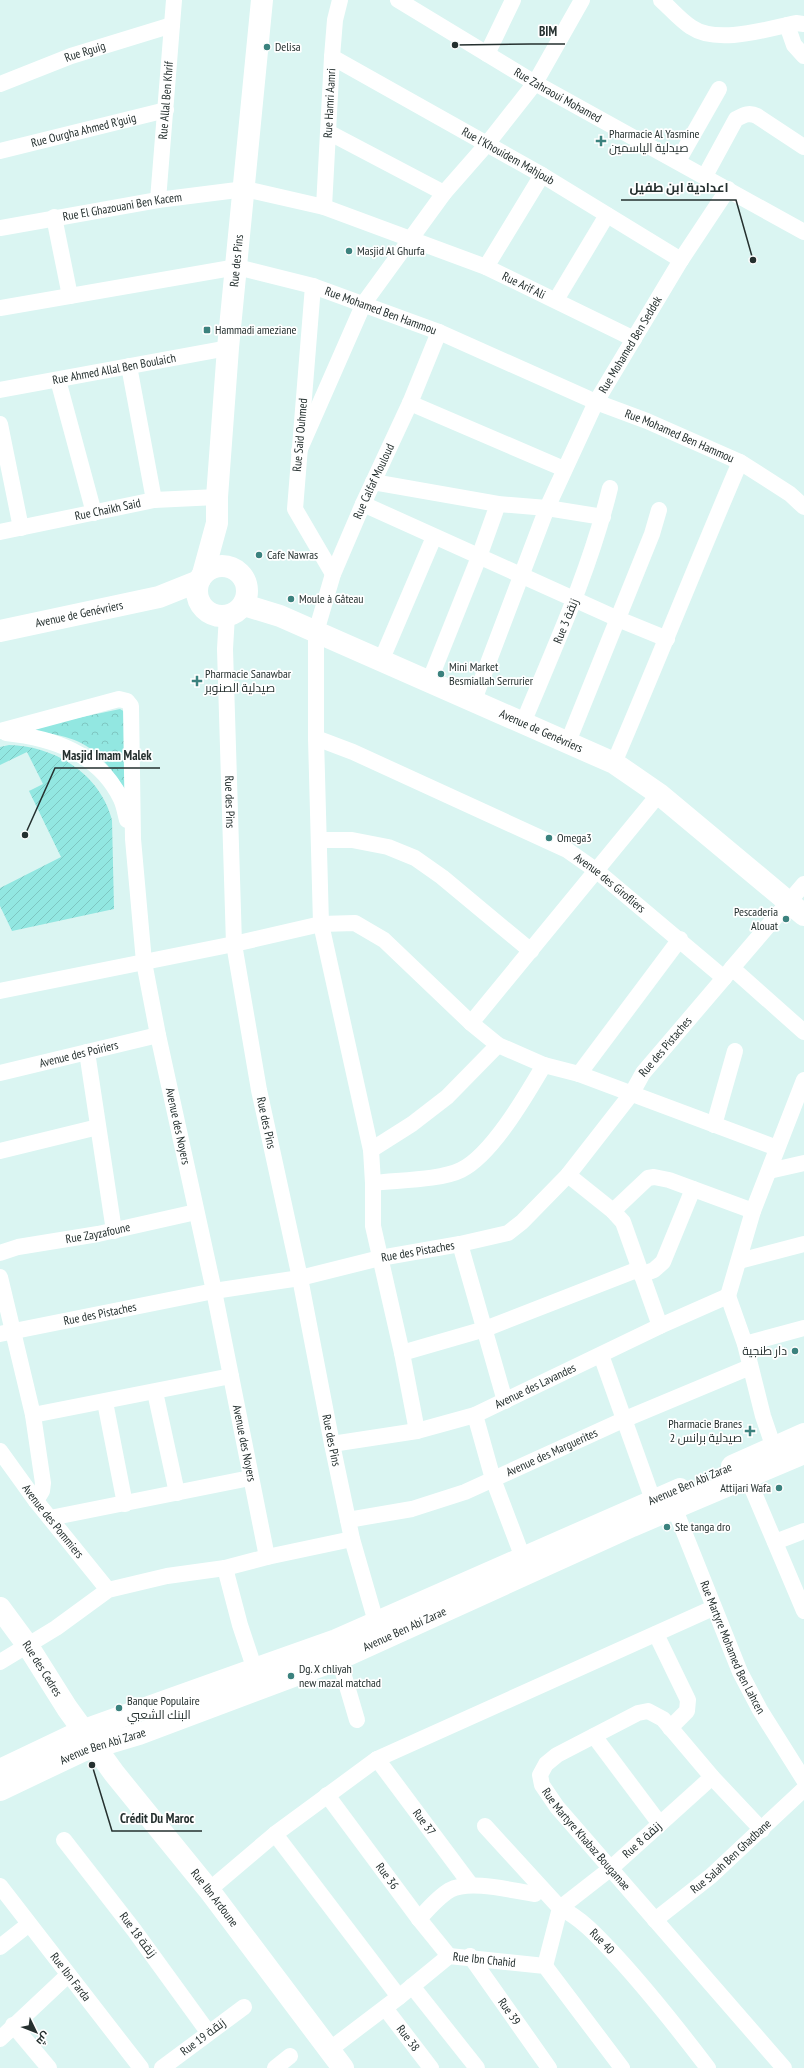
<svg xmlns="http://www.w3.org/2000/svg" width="804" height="2068" font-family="'PT Sans Narrow',Cairo,sans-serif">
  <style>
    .park { fill: url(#park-crowns) }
    .garden { fill: url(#garden-furrows) }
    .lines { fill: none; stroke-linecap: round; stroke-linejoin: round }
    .street { stroke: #fff; stroke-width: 16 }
    .secondary { stroke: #fff; stroke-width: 22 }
    .primary { stroke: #fff; stroke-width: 22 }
    .poi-dot { fill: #3b827e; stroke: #fff; stroke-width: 1.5 }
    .labels { text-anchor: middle; stroke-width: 3.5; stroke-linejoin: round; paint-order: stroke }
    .poi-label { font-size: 12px; fill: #25302f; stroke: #fff; text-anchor: start }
    .street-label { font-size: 12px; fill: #25302f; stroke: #fff }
    .leader { fill: none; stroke: #25302f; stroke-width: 1.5 }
    .callout-dot { fill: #25302f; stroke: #fff; stroke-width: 1.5 }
    .callout-label { font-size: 13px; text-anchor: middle; font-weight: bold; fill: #25302f; stroke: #fff; stroke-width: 3.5; stroke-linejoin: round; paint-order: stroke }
  </style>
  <defs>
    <pattern id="park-crowns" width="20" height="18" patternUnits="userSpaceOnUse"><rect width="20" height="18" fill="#92e7e1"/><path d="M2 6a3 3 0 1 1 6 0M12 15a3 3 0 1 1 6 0" fill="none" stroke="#7ec6c1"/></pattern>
    <pattern id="garden-furrows" width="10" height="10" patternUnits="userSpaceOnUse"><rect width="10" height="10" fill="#92e7e1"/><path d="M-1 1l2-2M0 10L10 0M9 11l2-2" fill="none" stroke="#7ec6c1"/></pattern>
  </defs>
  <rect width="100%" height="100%" fill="#daf5f2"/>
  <path class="park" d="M120 709 125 712 128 787 124 788C98 749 84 737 37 732L35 727Z"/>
  <path class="garden" d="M9 745C55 746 100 774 112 820L114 909 12 931 0 906V888L61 857 29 791 43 784 27 752 0 765V747Z"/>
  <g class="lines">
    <g class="street">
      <path id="s1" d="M398 0 535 83 804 232"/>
      <path d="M661 0C671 9 680 20 691 27 717 45 767 29 796 23L804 24"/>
      <path d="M787 25 794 45 804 56"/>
      <path d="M487 54 513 0"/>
      <path id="s2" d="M332 57 542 175 681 260"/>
      <path id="s3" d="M0 84 71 56 172 25"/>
      <path d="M328 132 444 193"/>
      <path id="s4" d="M0 151 166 110"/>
      <path d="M678 161 719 89"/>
      <path d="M705 176 736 119C744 115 749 112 757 116L804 147"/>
      <path id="s5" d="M158 200 174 0"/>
      <path id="s6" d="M324 207 332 57 335 20 340 0"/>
      <path d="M54 217 70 296"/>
      <path id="s7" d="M0 228 158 200 245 189 324 207 486 267 634 339"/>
      <path d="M486 267 542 175"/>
      <path d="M313 286 295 509 333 574"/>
      <path d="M556 300 607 215"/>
      <path id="s8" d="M0 308 237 267 313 286 439 332 596 402 647 421 740 462 790 494 804 507"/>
      <path d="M129 366 154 500"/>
      <path d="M58 380 94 513"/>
      <path id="s9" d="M0 390 228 348"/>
      <path d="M410 403 564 469"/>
      <path d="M0 424 21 528"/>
      <path d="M299 451 364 303 444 193 487 144 535 83 582 0"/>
      <path d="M373 482 498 504 547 508 603 517"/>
      <path d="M363 504 618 619 667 639"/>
      <path id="s10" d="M0 532 154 500 217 497"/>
      <path id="s11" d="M227 615 225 649 234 944 259 1090 300 1278 332 1444 352 1539 376 1622"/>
      <path d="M381 661 434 537"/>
      <path d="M429 682 479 557 498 504"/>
      <path id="s12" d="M474 700 547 508 596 402 681 260 728 189"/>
      <path d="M523 723C555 646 590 570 610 488"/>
      <path id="s13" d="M0 731 119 699 127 701 131 706 133 839 144 962 158 1035 214 1291 267 1557"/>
      <path d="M6 733C52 738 99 753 121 799 124 805 125 813 127 820"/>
      <path id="s14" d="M316 738 353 752 567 850 597 871 724 978 732 968 804 1032"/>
      <path d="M568 742 652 534 659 510"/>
      <path d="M614 763C657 663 697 562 740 462"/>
      <path d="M320 840H352L388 847 415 858 442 877 531 951"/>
      <path d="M732 968 804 884"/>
      <path d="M0 991 234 944 321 924 355 923 384 940 471 1023 498 1045 544 1065 579 1074 777 1148"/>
      <path d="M471 1023 659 794"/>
      <path d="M87 1052 114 1231"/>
      <path id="s15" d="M0 1073 158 1035"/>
      <path d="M579 1074 680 939"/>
      <path d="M714 1125 735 1051"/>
      <path d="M371 1150 412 1124 447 1097 498 1045"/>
      <path d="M0 1151 98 1127"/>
      <path d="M769 1171 804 1163"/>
      <path d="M568 1175 613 1211 623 1222 660 1326"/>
      <path d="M373 1183C397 1180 441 1180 461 1170 492 1155 527 1094 544 1065"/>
      <path d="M613 1211 648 1178 654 1177 669 1180 753 1211"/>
      <path d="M460 1244 505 1401"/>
      <path id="s16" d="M0 1253 18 1247 98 1234 196 1212"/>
      <path d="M739 1261 804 1244"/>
      <path d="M641 1275 654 1270 663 1262 693 1189"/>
      <path d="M0 1277 33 1415 43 1483 42 1491 36 1501"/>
      <path d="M728 1296 753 1211 804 1080"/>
      <path d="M728 1296 745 1344 763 1416 777 1457"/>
      <path id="s17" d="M0 1334 214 1291 300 1278 380 1258 460 1244 508 1233 522 1222 568 1175 632 1093 643 1073 724 978"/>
      <path d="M745 1344 804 1328"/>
      <path d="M402 1353 485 1329 639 1269"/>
      <path d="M601 1355 653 1500"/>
      <path d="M155 1392 177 1493"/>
      <path d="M105 1402 125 1504"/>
      <path d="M33 1415 231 1376"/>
      <path d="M475 1415 493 1479 523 1558"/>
      <path id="s18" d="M417 1431 402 1353 373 1226V1183L371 1150 321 924 316 738V632L333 574 363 504 410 403 439 332"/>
      <path id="s19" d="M332 1444 417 1431 475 1415 660 1326 728 1296"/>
      <path id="s20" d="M0 1451 36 1501 108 1590"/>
      <path d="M743 1467 804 1611"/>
      <path id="s21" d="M674 1507 740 1672 760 1710 804 1780"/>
      <path d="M50 1518 250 1478"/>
      <path id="s22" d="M348 1520 412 1509 465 1492 623 1420 750 1367"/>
      <path d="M775 1542 804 1531"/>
      <path d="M225 1568 240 1625 255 1670"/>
      <path d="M656 1634 688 1700 687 1711 670 1728"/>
      <path d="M339 1659 357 1720"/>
      <path d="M0 1662 56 1628 108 1590 167 1576 225 1568 267 1557 352 1539"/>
      <path d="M594 1736 660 1824"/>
      <path id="s23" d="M377 1759 471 1885"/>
      <path id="s24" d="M327 1795 419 1919 449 1956"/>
      <path id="s25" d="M485 1826 560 1908C583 1919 600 1939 617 1957 650 1993 679 2030 708 2068"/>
      <path id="s26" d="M762 1830 712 1777 663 1719 648 1711 638 1713 557 1755 546 1764 540 1775 542 1785 557 1807 784 2068"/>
      <path d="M275 1834 399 1997"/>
      <path d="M64 1840 134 1930 208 2032"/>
      <path id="s27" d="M0 1886 141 2068"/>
      <path d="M209 1890 275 1834 377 1759 713 1608"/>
      <path d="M419 1919C428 1909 438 1897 450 1890 470 1879 513 1891 535 1894"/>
      <path id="s28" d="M655 1920 711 1876 804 1789"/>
      <path d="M0 1947 29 1924"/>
      <path id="s29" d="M470 1956 549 2068"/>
      <path d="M545 1966 560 1908 610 1869 712 1777"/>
      <path d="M412 1986 477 2068"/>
      <path id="s30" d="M385 2008 431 2068"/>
      <path d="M13 2025 49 2068"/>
      <path d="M0 2039 68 1975"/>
      <path id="s31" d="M329 2050 399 1997 449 1956 545 1966 622 2068"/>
      <path d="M162 2068 244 2007"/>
      <path d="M275 2068 290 2056"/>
    </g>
    <g class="secondary">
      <circle cx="222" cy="591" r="25"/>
      <path id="s32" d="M203 574 217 523V497L228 348 262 0"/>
      <path id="s33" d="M244 605 280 616 614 763 659 794 804 915"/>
      <path id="s34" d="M0 631 159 597 199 581"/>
      <path id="s35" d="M0 1608 28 1646 67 1708 114 1773 209 1890 343 2068"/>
    </g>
    <g class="primary">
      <path d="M732 1466 804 1434"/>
      <path d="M0 1770 84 1730 336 1640 680 1489"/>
      <path id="s36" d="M0 1790 82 1751 139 1734 339 1659 632 1526 804 1453"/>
    </g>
  </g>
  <g class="poi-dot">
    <circle cx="267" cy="47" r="4"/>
    <path d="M599 135h4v4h4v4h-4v4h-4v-4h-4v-4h4z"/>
    <circle cx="349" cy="251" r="4"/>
    <rect x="203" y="326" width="8" height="8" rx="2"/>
    <circle cx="259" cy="555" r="4"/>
    <circle cx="291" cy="599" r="4"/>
    <circle cx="441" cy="674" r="4"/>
    <path d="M195 675h4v4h4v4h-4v4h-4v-4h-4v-4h4z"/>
    <circle cx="549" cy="838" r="4"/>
    <circle cx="786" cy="919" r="4"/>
    <circle cx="795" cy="1351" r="4"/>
    <path d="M748 1425h4v4h4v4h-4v4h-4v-4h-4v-4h4z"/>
    <circle cx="779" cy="1488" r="4"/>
    <circle cx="667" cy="1527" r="4"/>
    <circle cx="291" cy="1676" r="4"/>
    <circle cx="119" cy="1708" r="4"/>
  </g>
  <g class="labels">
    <g class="poi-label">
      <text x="275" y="51">Delisa</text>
      <text x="609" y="138">Pharmacie Al Yasmine<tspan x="609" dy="14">صيدلية الياسمين</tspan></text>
      <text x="357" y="255">Masjid Al Ghurfa</text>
      <text x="215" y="334">Hammadi ameziane</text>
      <text x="267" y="559">Cafe Nawras</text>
      <text x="299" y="603">Moule à Gâteau</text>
      <text x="449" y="671">Mini Market<tspan x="449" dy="14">Besmiallah Serrurier</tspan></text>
      <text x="205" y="678">Pharmacie Sanawbar<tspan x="205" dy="14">صيدلية الصنوبر</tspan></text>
      <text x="557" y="842">Omega3</text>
      <text x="778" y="916" text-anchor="end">Pescaderia<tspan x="778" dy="14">Alouat</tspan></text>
      <text x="787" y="1355" text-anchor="end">دار طنجية</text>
      <text x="742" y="1428" text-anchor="end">Pharmacie Branes<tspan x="742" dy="14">2 صيدلية برانس</tspan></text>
      <text x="771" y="1492" text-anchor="end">Attijari Wafa</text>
      <text x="675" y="1531">Ste tanga dro</text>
      <text x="299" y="1673">Dg. X chliyah<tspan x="299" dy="14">new mazal matchad</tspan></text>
      <text x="127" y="1705">Banque Populaire<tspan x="127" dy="14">البنك الشعبي</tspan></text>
    </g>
    <g class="street-label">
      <text dy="4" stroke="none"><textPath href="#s3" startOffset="91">Rue Rguig</textPath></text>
      <text dy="4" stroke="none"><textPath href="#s1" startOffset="186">Rue Zahraoui Mohamed</textPath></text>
      <text dy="4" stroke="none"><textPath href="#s5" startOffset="100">Rue Allal Ben Khrif</textPath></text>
      <text dy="4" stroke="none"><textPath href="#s6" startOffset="104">Rue Hamri Aamri</textPath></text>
      <text dy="4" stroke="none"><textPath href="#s4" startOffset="86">Rue Ourgha Ahmed R'guig</textPath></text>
      <text dy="4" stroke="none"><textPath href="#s2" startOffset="202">Rue l'Khouidem Mahjoub</textPath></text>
      <text dy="4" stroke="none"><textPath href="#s7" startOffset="124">Rue El Ghazouani Ben Kacem</textPath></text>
      <text dy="4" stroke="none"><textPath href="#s32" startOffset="316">Rue des Pins</textPath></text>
      <text dy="4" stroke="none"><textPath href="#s7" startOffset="544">Rue Arif Ali</textPath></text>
      <text dy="4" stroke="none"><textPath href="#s8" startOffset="391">Rue Mohamed Ben Hammou</textPath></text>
      <text dy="4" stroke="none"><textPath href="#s12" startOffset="389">Rue Mohamed Ben Seddek</textPath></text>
      <text dy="4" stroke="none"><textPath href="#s9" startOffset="116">Rue Ahmed Allal Ben Boulaich</textPath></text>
      <text transform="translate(300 435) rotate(-85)" y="4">Rue Said Ouhmed</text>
      <text dy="4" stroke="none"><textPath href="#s8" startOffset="715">Rue Mohamed Ben Hammou</textPath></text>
      <text dy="4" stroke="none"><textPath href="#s18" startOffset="971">Rue Calfaf Mouloud</textPath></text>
      <text dy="4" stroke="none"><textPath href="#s10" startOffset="110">Rue Chaikh Said</textPath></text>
      <text dy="4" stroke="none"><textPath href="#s34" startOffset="81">Avenue de Genévriers</textPath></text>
      <text transform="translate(566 621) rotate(-68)" y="4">Rue 3 زنقة</text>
      <text dy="4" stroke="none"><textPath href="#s33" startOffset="323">Avenue de Genévriers</textPath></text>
      <text dy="4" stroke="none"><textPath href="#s11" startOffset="187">Rue des Pins</textPath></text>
      <text dy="4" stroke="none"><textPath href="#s14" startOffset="329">Avenue des Girofliers</textPath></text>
      <text dy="4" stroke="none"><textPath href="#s17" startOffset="763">Rue des Pistaches</textPath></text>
      <text dy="4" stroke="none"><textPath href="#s15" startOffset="81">Avenue des Poiriers</textPath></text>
      <text dy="4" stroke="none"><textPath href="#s11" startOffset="511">Rue des Pins</textPath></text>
      <text dy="4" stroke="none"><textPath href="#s13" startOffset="562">Avenue des Noyers</textPath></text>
      <text dy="4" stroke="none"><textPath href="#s16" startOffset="100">Rue Zayzafoune</textPath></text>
      <text dy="4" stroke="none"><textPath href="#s17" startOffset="426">Rue des Pistaches</textPath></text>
      <text dy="4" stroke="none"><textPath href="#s17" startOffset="102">Rue des Pistaches</textPath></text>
      <text dy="4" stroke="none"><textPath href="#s19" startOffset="213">Avenue des Lavandes</textPath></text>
      <text dy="4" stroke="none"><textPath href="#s11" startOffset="835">Rue des Pins</textPath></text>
      <text dy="4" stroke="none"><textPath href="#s13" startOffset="886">Avenue des Noyers</textPath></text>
      <text dy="4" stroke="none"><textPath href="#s22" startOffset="216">Avenue des Marguerites</textPath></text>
      <text transform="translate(690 1484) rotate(-23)" y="4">Avenue Ben Abi Zarae</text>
      <text dy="4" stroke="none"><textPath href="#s20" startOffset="88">Avenue des Pommiers</textPath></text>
      <text dy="4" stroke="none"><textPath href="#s36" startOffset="436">Avenue Ben Abi Zarae</textPath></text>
      <text dy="4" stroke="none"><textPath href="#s21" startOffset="152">Rue Martyre Mohamed Ben Lahcen</textPath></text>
      <text dy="4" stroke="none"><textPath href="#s35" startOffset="74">Rue des Cedres</textPath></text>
      <text dy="4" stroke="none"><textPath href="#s36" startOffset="112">Avenue Ben Abi Zarae</textPath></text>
      <text dy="4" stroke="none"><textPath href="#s23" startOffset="79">Rue 37</textPath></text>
      <text dy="4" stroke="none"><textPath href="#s26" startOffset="374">Rue Martyre Khabaz Bougamae</textPath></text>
      <text transform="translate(642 1840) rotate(-42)" y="4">Rue 8 زنقة</text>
      <text dy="4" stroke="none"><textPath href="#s28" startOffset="99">Rue Salah Ben Ghadbane</textPath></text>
      <text dy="4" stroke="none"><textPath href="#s24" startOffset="101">Rue 36</textPath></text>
      <text dy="4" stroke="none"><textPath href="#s35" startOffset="361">Rue Ibn Ardoune</textPath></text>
      <text transform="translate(138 1935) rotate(53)" y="4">Rue 18 زنقة</text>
      <text dy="4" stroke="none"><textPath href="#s25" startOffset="165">Rue 40</textPath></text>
      <text dy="4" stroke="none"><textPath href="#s31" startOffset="188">Rue Ibn Chahid</textPath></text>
      <text dy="4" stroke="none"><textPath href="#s27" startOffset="115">Rue Ibn Farda</textPath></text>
      <text dy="4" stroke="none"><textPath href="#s29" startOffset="68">Rue 39</textPath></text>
      <text transform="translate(203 2037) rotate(-37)" y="4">Rue 19 زنقة</text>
      <text dy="4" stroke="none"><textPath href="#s30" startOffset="38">Rue 38</textPath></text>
    </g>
  </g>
  <path class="leader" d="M455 45L531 44H565M753 260L736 200H621M25 835L55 768H160M92 1765L112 1831H202"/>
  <g class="callout-dot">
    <circle cx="455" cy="45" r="4"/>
    <circle cx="753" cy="260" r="4"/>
    <circle cx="25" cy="835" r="4"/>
    <circle cx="92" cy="1765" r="4"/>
  </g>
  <g class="callout-label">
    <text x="548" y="36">BIM</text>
    <text x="679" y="192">اعدادية ابن طفيل</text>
    <text x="107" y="760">Masjid Imam Malek</text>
    <text x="157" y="1823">Crédit Du Maroc</text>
  </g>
  <g transform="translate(36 2032) rotate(133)" stroke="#ffffff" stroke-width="3" paint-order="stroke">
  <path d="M0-3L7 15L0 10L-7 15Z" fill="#25302f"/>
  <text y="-6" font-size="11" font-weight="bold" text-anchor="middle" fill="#25302f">ش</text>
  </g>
</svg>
